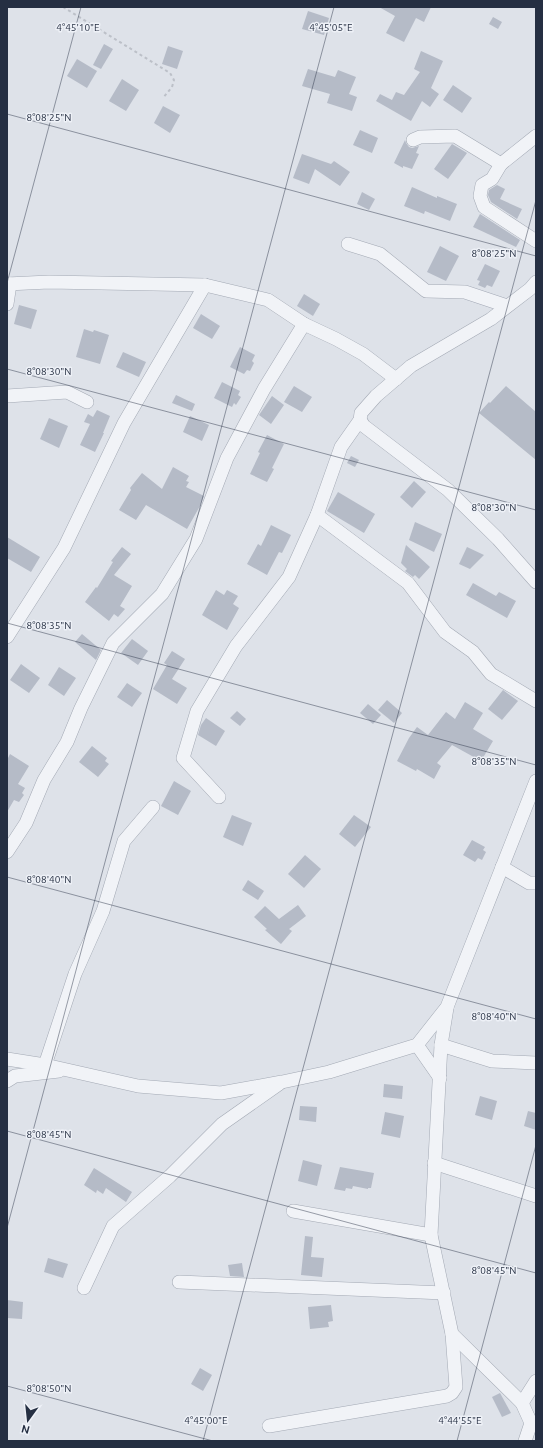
<svg xmlns="http://www.w3.org/2000/svg" width="543" height="1448" font-family="Ubuntu,sans-serif">
  <style>
    .building { fill: #b5bbc7 }
    .lines { fill: none; stroke-linecap: round; stroke-linejoin: round }
    .minor-casing { stroke: #a3a9b4; stroke-width: 14 }
    .path { stroke: #bcc0c8; stroke-width: 2; stroke-dasharray: 3 3; stroke-linecap: butt }
    .minor { stroke: #f1f3f7; stroke-width: 13 }
    .ticks { fill: none; stroke: #252f42; stroke-width: 1; stroke-opacity: 0.45 }
    .ticks-label { font-size: 10px; text-anchor: middle; fill: #252f42; stroke: #eef1f7; stroke-width: 3; stroke-linejoin: round; paint-order: stroke }
  </style>
  <rect width="100%" height="100%" fill="#dee2e9"/>
  <g class="building">
    <path d="M379 7H431L424 22 416 18 404 42 386 33 395 16Z"/>
    <path d="M308 11 329 18 324 35 302 29Z"/>
    <path d="M493 17 502 22 498 29 489 24Z"/>
    <path d="M104 44 113 49 101 69 93 65Z"/>
    <path d="M168 46 183 51 177 69 162 64Z"/>
    <path d="M421 51 443 61 431 88 439 94 430 107 422 101 411 121 376 101 380 94 392 100 396 92 404 95 420 72 414 69Z"/>
    <path d="M77 59 97 71 87 88 67 76Z"/>
    <path d="M308 69 335 77 338 70 356 77 349 94 357 97 352 111 327 103 330 94 302 86Z"/>
    <path d="M122 79 139 90 126 111 109 101Z"/>
    <path d="M453 85 472 98 462 113 443 100Z"/>
    <path d="M163 106 180 115 170 133 154 123Z"/>
    <path d="M360 130 378 138 372 153 353 145Z"/>
    <path d="M405 140 406 143 409 147 412 148 419 146 416 153 419 154 412 169 403 166V168L394 163Z"/>
    <path d="M452 144 467 153 448 179 434 169Z"/>
    <path d="M302 154 331 164 334 161 350 172 340 186 315 169 309 184 293 178Z"/>
    <path d="M497 185 505 189 500 199 522 209 517 219 491 202 488 195 489 190Z"/>
    <path d="M412 187 437 198V196L457 204 450 221 425 211 424 214 404 206Z"/>
    <path d="M362 192 375 199 369 210 357 204Z"/>
    <path d="M480 214 520 240 516 247 473 227Z"/>
    <path d="M440 246 459 256 446 281 427 272Z"/>
    <path d="M485 264 500 271 492 287 487 285 485 288 478 285 480 281 477 280Z"/>
    <path d="M304 294 320 304 313 316 297 306Z"/>
    <path d="M19 305 37 310 31 329 14 324Z"/>
    <path d="M201 314 220 326 212 339 193 328Z"/>
    <path d="M84 329 93 332 94 330 109 335 100 364 76 357Z"/>
    <path d="M240 347 255 355 252 361 254 363 250 371 247 370 244 374 230 367Z"/>
    <path d="M123 352 146 362 139 377 116 367Z"/>
    <path d="M222 382 240 391 238 395 241 397 236 405 234 403 232 407 214 398Z"/>
    <path d="M294 386 312 397 302 412 284 402Z"/>
    <path d="M506 386 536 412V460L479 413 489 402 490 403Z"/>
    <path d="M176 395 195 404 192 411 172 403Z"/>
    <path d="M272 396 284 405 271 424 259 415Z"/>
    <path d="M97 410 110 416 103 433H104L95 452 80 445 90 424 84 422 88 414 93 417Z"/>
    <path d="M190 416 209 425 202 441 183 432Z"/>
    <path d="M49 418 68 426 59 448 40 439Z"/>
    <path d="M267 435 284 444 272 468 274 469 267 482 250 474 260 453 258 452Z"/>
    <path d="M351 456 359 460 355 467 347 463Z"/>
    <path d="M173 467 189 476 186 481 189 482 186 487 204 496 200 506 187 529 146 505 136 520 119 510 131 490 130 488 142 473 162 489Z"/>
    <path d="M414 481 426 492 412 508 400 497Z"/>
    <path d="M338 492 375 514 364 533 327 511Z"/>
    <path d="M415 522 442 534 434 552 409 540Z"/>
    <path d="M271 525 291 535 282 553 279 552 267 575 247 564 258 544 261 546Z"/>
    <path d="M7 537 40 557 31 572 7 558Z"/>
    <path d="M406 545 430 567 419 579 415 575 413 577 405 571 407 569 401 563Z"/>
    <path d="M122 547 131 554 114 575 132 586 120 606 125 609 118 617 114 614 109 621 85 602 96 587 97 588 113 562 111 561Z"/>
    <path d="M467 547 484 555 470 569 459 564Z"/>
    <path d="M473 583 496 596 499 592 516 601 507 618 466 595Z"/>
    <path d="M216 590 224 595 227 590 238 596 233 604 239 608 227 630 202 615Z"/>
    <path d="M82 634 101 650 96 660 75 642Z"/>
    <path d="M132 639 148 651 138 665 121 653Z"/>
    <path d="M172 651 185 659 172 679 187 688 177 704 153 689 167 665 164 663Z"/>
    <path d="M21 664 40 678 29 693 10 680Z"/>
    <path d="M59 667 76 678 64 696 48 685Z"/>
    <path d="M127 683 142 693 132 707 117 697Z"/>
    <path d="M503 690 518 701 502 720 488 709Z"/>
    <path d="M387 700 402 713 394 723 378 710Z"/>
    <path d="M465 702 483 713 473 729 493 741 481 761 452 745 437 763 441 766 434 779 417 769 416 771 397 761 409 738 417 727 428 735 446 712 455 719Z"/>
    <path d="M368 704 381 715 373 724 360 713Z"/>
    <path d="M237 711 246 719 240 726 230 718Z"/>
    <path d="M206 718 225 731 216 746 198 735 201 725Z"/>
    <path d="M92 746 107 758 105 761 109 764 98 777 79 762Z"/>
    <path d="M10 754 29 766 18 784 25 788 22 793 24 795 19 802 14 800 7 812V760Z"/>
    <path d="M174 781 191 791 178 815 161 806Z"/>
    <path d="M232 815 252 823 243 846 223 837Z"/>
    <path d="M354 815 371 827 355 847 339 834Z"/>
    <path d="M472 840 485 847 483 850 486 852 482 860 478 858 475 862 463 855Z"/>
    <path d="M305 855 321 869 304 888 288 874Z"/>
    <path d="M248 880 264 891 258 900 242 890Z"/>
    <path d="M298 905 306 916 289 929 292 931 281 944 265 930 267 929 254 917 265 906 279 919Z"/>
    <path d="M384 1084 403 1086 402 1099 383 1097Z"/>
    <path d="M480 1096 497 1101 492 1120 475 1115Z"/>
    <path d="M300 1106 317 1107 316 1122 299 1120Z"/>
    <path d="M528 1111 536 1113V1130L524 1126Z"/>
    <path d="M385 1112 404 1116 400 1138 381 1134Z"/>
    <path d="M303 1160 322 1165 317 1186 298 1181Z"/>
    <path d="M340 1167 374 1173 371 1188H368V1189L353 1186 352 1189 346 1188 345 1191 334 1189Z"/>
    <path d="M94 1168 132 1192 126 1202 106 1188 103 1194 97 1190 96 1193 84 1185Z"/>
    <path d="M305 1236 313 1237 311 1257 324 1258 322 1277 301 1275Z"/>
    <path d="M48 1258 68 1264 63 1278 44 1272Z"/>
    <path d="M242 1263 244 1277 230 1276 228 1265Z"/>
    <path d="M7 1300 23 1302 22 1319 7 1318Z"/>
    <path d="M331 1305 333 1321 328 1322 329 1327 310 1329 308 1307Z"/>
    <path d="M200 1368 212 1375 203 1391 191 1384Z"/>
    <path d="M500 1393 511 1413 502 1417 492 1397Z"/>
  </g>
  <g class="lines">
    <defs>
      <g id="minor">
        <path d="M536 136 501 164 492 179 482 185 480 196 484 207 536 241"/>
        <path d="M413 140 420 137 455 136 501 164"/>
        <path d="M348 244 380 254 426 291 465 292 507 306"/>
        <path d="M7 284 49 282 205 285 268 300 304 324 336 339 363 354 396 379"/>
        <path d="M7 304 10 284"/>
        <path d="M7 396 67 392 87 402"/>
        <path d="M360 420 364 426 448 490 498 539 536 582"/>
        <path d="M317 515 408 583 445 632 473 652 491 674 536 701"/>
        <path d="M7 637 64 548 124 423 205 285"/>
        <path d="M219 797 183 758 197 711 236 646 289 577 317 515 341 447 360 420 361 413 376 396 411 366 491 319 530 289 536 282"/>
        <path d="M7 852 26 823 44 780 67 742 81 708 113 643 162 594 196 539 227 458 264 389 304 324"/>
        <path d="M502 867 529 883H536"/>
        <path d="M447 1008 441 1045 431 1235 452 1334 522 1403 531 1423 525 1441"/>
        <path d="M417 1045 440 1078"/>
        <path d="M441 1045 492 1061 536 1063"/>
        <path d="M7 1059 45 1065 138 1086 221 1093 282 1082 329 1072 417 1045 447 1007 536 781"/>
        <path d="M45 1065 75 974 103 911 124 841 153 807"/>
        <path d="M7 1081 15 1076 59 1071"/>
        <path d="M434 1163 536 1196"/>
        <path d="M293 1211 431 1235"/>
        <path d="M179 1282 444 1293"/>
        <path d="M84 1288 113 1226 170 1176 222 1124 279 1084"/>
        <path d="M522 1403 536 1381"/>
        <path d="M269 1426 447 1396 452 1393 456 1387 452 1334"/>
      </g>
    </defs>
    <use href="#minor" class="minor-casing"/>
    <path class="path" d="M63 7 170 73 174 80 172 87 163 98"/>
    <use href="#minor" class="minor"/>
  </g>
  <path class="ticks" d="M7 114 536 256M7 283 81 7M7 369 536 510M7 623 536 765M7 877 536 1019M7 1131 536 1273M7 1228 334 7M7 1386 213 1441M203 1441 536 200M457 1441 536 1145"/>
  <g class="ticks-label">
    <text x="78" y="31">4°45'10"E</text>
    <text x="331" y="31">4°45'05"E</text>
    <text x="49" y="121">8°08'25"N</text>
    <text x="494" y="257">8°08'25"N</text>
    <text x="49" y="375">8°08'30"N</text>
    <text x="494" y="511">8°08'30"N</text>
    <text x="49" y="629">8°08'35"N</text>
    <text x="494" y="765">8°08'35"N</text>
    <text x="49" y="883">8°08'40"N</text>
    <text x="494" y="1020">8°08'40"N</text>
    <text x="49" y="1138">8°08'45"N</text>
    <text x="494" y="1274">8°08'45"N</text>
    <text x="49" y="1392">8°08'50"N</text>
    <text x="206" y="1424">4°45'00"E</text>
    <text x="460" y="1424">4°44'55"E</text>
  </g>
  <rect width="543" height="1448" fill="none" stroke="#252f42" stroke-width="16"/>
  <g transform="translate(28 1420) rotate(195)" stroke="#eef1f7" stroke-width="3" paint-order="stroke">
  <path d="M0-3L7 15L0 10L-7 15Z" fill="#252f42"/>
  <text y="-6" font-size="11" font-weight="bold" text-anchor="middle" fill="#252f42">N</text>
  </g>
</svg>
